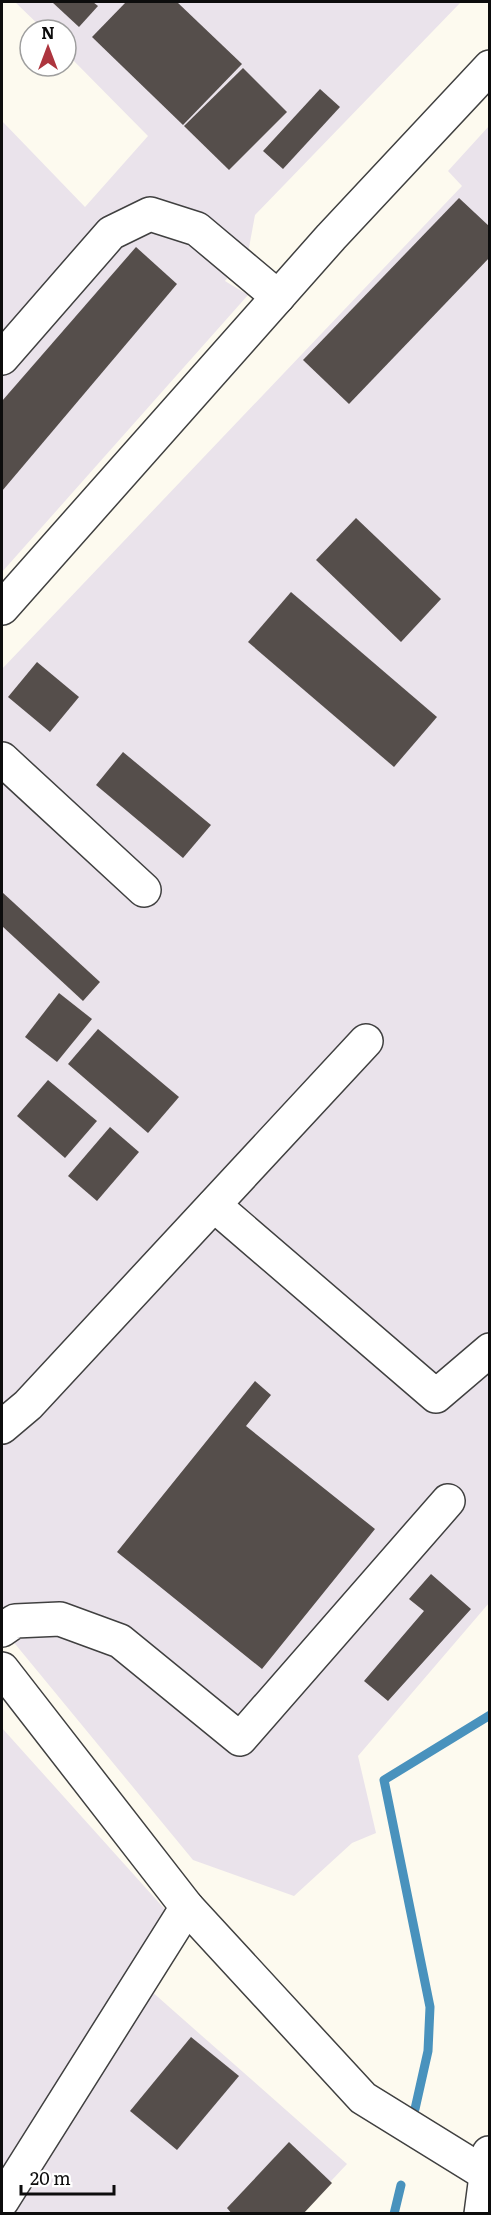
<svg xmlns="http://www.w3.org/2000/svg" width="491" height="2215" font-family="Literata,serif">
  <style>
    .industrial { fill: #eae3eb }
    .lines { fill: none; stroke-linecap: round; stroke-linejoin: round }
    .stream { stroke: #4992bd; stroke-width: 9 }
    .building { fill: #554e4b }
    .minor-casing { stroke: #404040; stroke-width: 36 }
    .minor { stroke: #fff; stroke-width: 33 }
  </style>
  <rect width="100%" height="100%" fill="#fdfaef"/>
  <g class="industrial">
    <path d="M15 2H461L255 215 248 253 225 281 248 295 2 572V121L85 207 148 136 66 53V30H44Z"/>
    <path d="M489 126V1603L358 1756 376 1833 352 1843 294 1896 193 1860 2 1628V669L462 186 448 171Z"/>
    <path d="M2 1728 188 1935 150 1990 347 2164 301 2213H2Z"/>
  </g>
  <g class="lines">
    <g class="stream">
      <path d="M415 2109 428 2051 430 2007 384 1780 490 1715"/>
      <path d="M394 2214 401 2185"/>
    </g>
  </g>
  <g class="building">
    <path d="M52 2H93L98 6 79 27Z"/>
    <path d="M126 2H177L242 64 183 125 92 37Z"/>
    <path d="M243 68 287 112 229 170 184 126Z"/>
    <path d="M320 89 340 107 283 169 263 151Z"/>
    <path d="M459 198 490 227V257L349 404 303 360Z"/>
    <path d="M136 247 177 284 2 491V401Z"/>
    <path d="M356 518 441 599 401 642 316 560Z"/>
    <path d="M291 592 437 717 394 767 248 642Z"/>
    <path d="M37 662 79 697 50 732 8 697Z"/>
    <path d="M123 752 211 825 183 858 96 785Z"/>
    <path d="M2 892 100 982 83 1001 2 926Z"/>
    <path d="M59 993 92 1019 57 1062 25 1037Z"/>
    <path d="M98 1029 179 1097 148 1133 68 1064Z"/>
    <path d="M48 1080 97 1121 65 1158 17 1116Z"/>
    <path d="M110 1127 139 1152 97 1201 68 1176Z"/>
    <path d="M255 1381 271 1395 246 1426 375 1529 262 1669 117 1552Z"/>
    <path d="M431 1574 471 1609 388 1701 364 1681 424 1611 409 1599Z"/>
    <path d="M191 2037 239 2076 177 2150 130 2111Z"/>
    <path d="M289 2142 332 2183 303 2214H232L227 2208Z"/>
  </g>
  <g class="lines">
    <defs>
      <g id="minor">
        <path d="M2 358 111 233 150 214 197 229 278 297"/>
        <path d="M2 608 331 237 490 67"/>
        <path d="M2 759 144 890"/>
        <path d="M214 1205 436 1396 490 1350"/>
        <path d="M2 1427 28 1405 366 1041"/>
        <path d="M2 1630 15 1621 60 1619 120 1641 240 1739 448 1501"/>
        <path d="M2 1669 187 1907 363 2098 486 2174"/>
        <path d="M2 2201 187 1907"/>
        <path d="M481 2214 489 2153"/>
      </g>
    </defs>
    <use href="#minor" class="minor-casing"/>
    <use href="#minor" class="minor"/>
  </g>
  <rect width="491" height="2215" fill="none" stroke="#0d0d0d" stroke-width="6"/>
  <g transform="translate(48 48)"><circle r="28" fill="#ffffff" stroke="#9e9e9e" stroke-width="1.5"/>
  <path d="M0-4.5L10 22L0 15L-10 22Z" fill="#ad353e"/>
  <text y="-9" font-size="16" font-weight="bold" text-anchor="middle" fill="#0d0d0d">N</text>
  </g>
  <path d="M21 2185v9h93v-9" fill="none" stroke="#0d0d0d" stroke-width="3"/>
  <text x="30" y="2185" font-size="18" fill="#0d0d0d" stroke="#ffffff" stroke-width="4.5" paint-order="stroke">20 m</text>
</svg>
